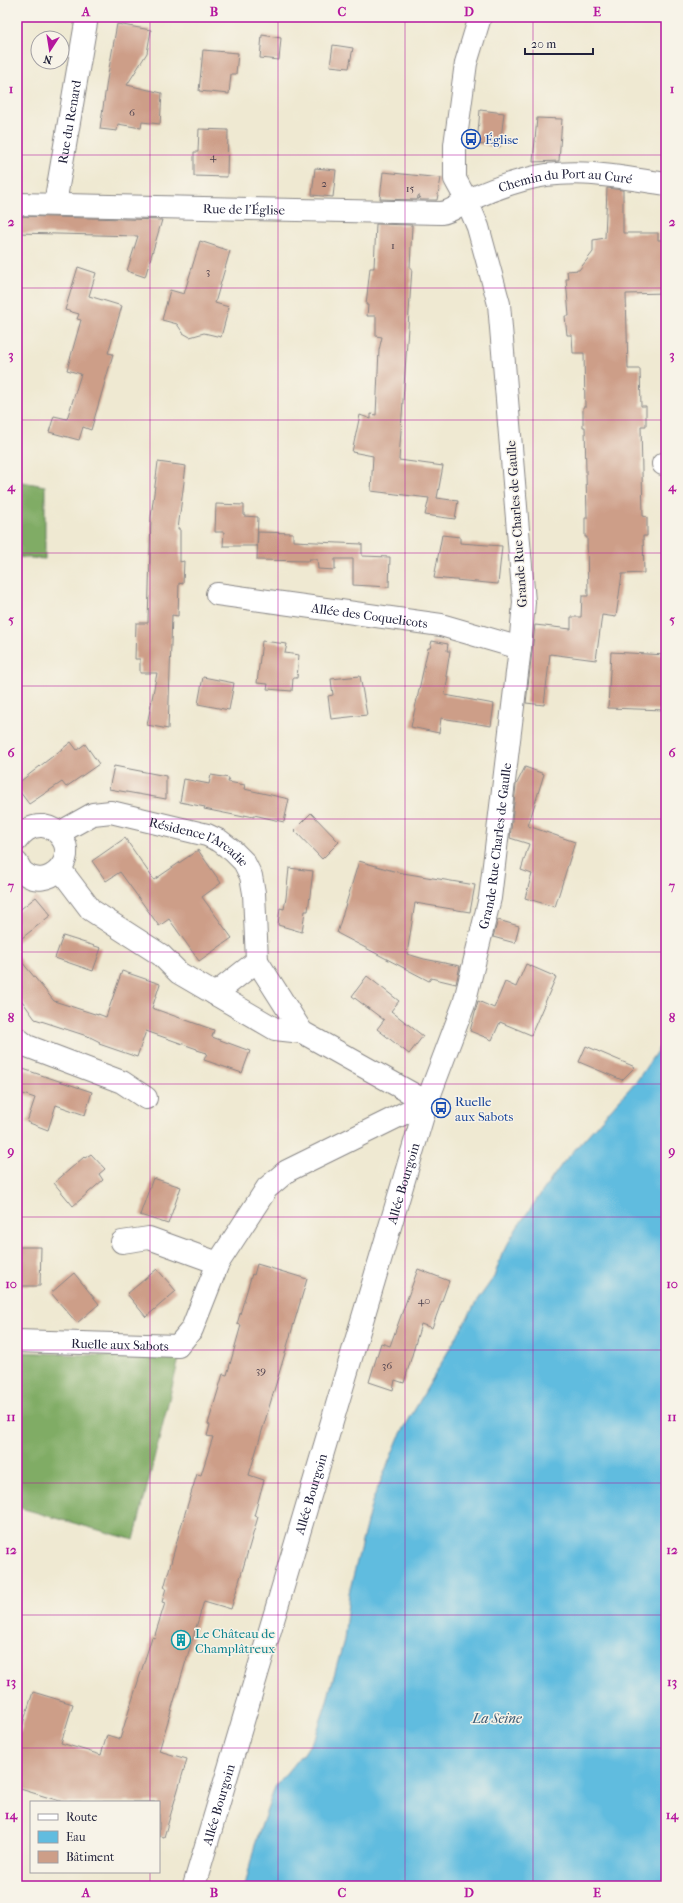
<svg xmlns="http://www.w3.org/2000/svg" width="683" height="1903" font-family="'IM FELL French Canon',serif">
  <style>
    .forest { fill: #80ac65; stroke: #516750 }
    .water { fill: #61bcdf; stroke: #426f8d }
    .building { fill: #cd9e88 }
    .lines { fill: none; stroke-linecap: round; stroke-linejoin: round }
    .minor-casing { stroke: #888686; stroke-width: 24 }
    .minor { stroke: #fff; stroke-width: 22 }
    .grid { fill: none; stroke: #b5179e; stroke-width: 1; stroke-opacity: 0.55 }
    .labels { text-anchor: middle; stroke-width: 3; stroke-linejoin: round; paint-order: stroke }
    .number-label { font-size: 11px; fill: #4d414e }
    .street-label { font-size: 13px; fill: #22223b; stroke: #f7f3e8 }
    .transit-label { font-size: 13px; fill: #164399; stroke: #f7f3e8; text-anchor: start }
    .culture-label { font-size: 13px; fill: #0d838f; stroke: #f7f3e8; text-anchor: start }
    .water-label { font-size: 14px; font-style: italic; fill: #385874; stroke: #f7f3e8 }
    .neatline { fill: none; stroke: #b5179e; stroke-width: 1.5 }
    .grid-label { font-size: 13px; text-anchor: middle; font-weight: bold; fill: #b5179e }
  </style>
  <rect width="100%" height="100%" fill="#f7f3e8"/>
  <filter id="ink" filterUnits="userSpaceOnUse"><feTurbulence type="fractalNoise" baseFrequency=".025" numOctaves="2"/><feDisplacementMap in="SourceGraphic" scale="8" xChannelSelector="R" yChannelSelector="G"/><feConvolveMatrix kernelMatrix="1 2 1 2 8 2 1 2 1" color-interpolation-filters="sRGB"/></filter>
  <filter id="wash" filterUnits="userSpaceOnUse"><feTurbulence type="fractalNoise" baseFrequency=".012" numOctaves="4" result="noise"/><feDisplacementMap in="SourceGraphic" scale="16" xChannelSelector="R" yChannelSelector="G"/><feGaussianBlur stdDeviation="0.9" result="paint"/><feColorMatrix in="noise" values="0 0 0 0 0 0 0 0 0 0 0 0 0 0 0 0 0 1.4 0 .05"/><feComposite in="paint" operator="in"/></filter>
  <g filter="url(#wash)">
    <rect width="100%" height="100%" fill="#efe9d2"/>
    <g class="forest">
      <path d="M17 481 45 486V559L17 557Z"/>
      <path d="M17 1352 179 1359 134 1540 17 1507Z"/>
    </g>
    <path class="water" d="M666 1034V1886H245L255 1844 275 1787 301 1755H303L316 1735 326 1704 344 1640 349 1593 372 1502 399 1437 477 1301 494 1277 502 1254 518 1226 562 1164 638 1079 659 1048Z"/>
    <g id="blocks">
      <g class="building">
        <path d="M117 24 151 30 147 53 127 85 162 93 160 124 142 122 141 128 118 124 117 131 100 129 107 80Z"/>
        <path d="M262 35 281 38 279 60 260 58Z"/>
        <path d="M333 45 353 48 349 68 330 66Z"/>
        <path d="M203 50 238 53 236 74H231L229 94 199 91Z"/>
        <path d="M480 110 504 113 500 147 477 144Z"/>
        <path d="M537 118 562 119 559 161 533 162Z"/>
        <path d="M199 129 228 130 227 177 194 176V152H198Z"/>
        <path d="M315 168 336 170 333 197 312 195Z"/>
        <path d="M383 172 441 178 437 200H420L419 195 418 196 417 200 380 199Z"/>
        <path d="M607 188 623 190V233H658V240H666V293L626 294 628 369H640L641 406H646V426H641L643 516 647 517V536H643L644 573 622 574 616 617 602 615 596 660 550 654 544 705 526 703 535 625 571 629V617H581L582 596H588L587 537H585V518H587L585 427H583V407H585L584 353H573L572 335H567L565 316H569L566 279H568L567 271 579 270 593 252V240L605 238Z"/>
        <path d="M17 216 162 220 145 277 127 271 138 236 17 233Z"/>
        <path d="M376 224 412 225 410 268H412L399 460 443 466 437 498 458 501 455 519 425 515 429 498 371 491 373 456 352 452 360 415 371 419V414L376 415 379 350 382 337 376 336V316H367L368 305H366L370 268H374Z"/>
        <path d="M200 241 230 251 215 303 229 307 221 337 204 333 190 337 183 333 177 324 162 320 170 290 184 294Z"/>
        <path d="M78 267 96 273 89 296 122 306 108 353 113 354 91 430 83 427 79 440 49 432 54 416 67 419 81 374 67 370 81 320 77 319 79 314 65 310Z"/>
        <path d="M158 462 186 466 178 529H180V562L184 561 183 584 179 583 178 616 172 615 168 729 147 725 157 673H140V659H135L136 623H148L151 517Z"/>
        <path d="M216 504 244 505V516L258 517 257 546H223L224 532H215Z"/>
        <path d="M258 532 293 533V541L362 544V556L390 557 389 587 353 585V559H335V570L318 569 317 559H309V561L257 560Z"/>
        <path d="M442 535 460 537V543L502 546 498 584 434 578Z"/>
        <path d="M262 641 287 644 285 653 299 655 297 678H293L292 691 267 689 268 684 257 683Z"/>
        <path d="M432 641 448 644 447 651H450L446 676H448L445 695 494 704 491 726 441 718 439 733 411 727 428 648H430Z"/>
        <path d="M611 652 666 655 665 710 608 708Z"/>
        <path d="M360 676 367 715 331 719 328 696 333 695 331 679Z"/>
        <path d="M203 677 234 683 229 710 198 704Z"/>
        <path d="M71 742 77 750 85 744 99 764 66 787 62 782 29 804 17 788V784Z"/>
        <path d="M114 766 166 776V799L109 789Z"/>
        <path d="M525 767 544 774 528 826 575 842 555 907 525 898 532 874 521 870 529 844 510 838 516 785Z"/>
        <path d="M211 775 229 778 228 782 245 785 244 789 289 799 284 822 254 815V817L244 815V817L204 809 205 807 180 802 184 779 209 784Z"/>
        <path d="M311 813 339 842 322 859 294 830Z"/>
        <path d="M125 838 154 880 198 850 221 883 202 897 232 938 199 961 169 919 159 926 120 872 106 881 92 861Z"/>
        <path d="M359 861 397 872 475 885 470 912 415 903 407 954 424 959 460 966 456 984 431 978 429 981 337 933Z"/>
        <path d="M289 868 313 871 308 911H305L302 932 278 925 280 908 284 909 286 898Z"/>
        <path d="M36 897 51 915 17 942V912Z"/>
        <path d="M498 920 519 926 515 943 493 937Z"/>
        <path d="M63 936 101 948 93 971 55 958Z"/>
        <path d="M17 956 54 1001 98 1015V1014L106 1017 122 971 160 984 152 1008 214 1030 212 1037 250 1051 242 1073 204 1060 207 1053 197 1050V1049L146 1031 137 1057 99 1044 100 1042 90 1037 35 1019 17 994Z"/>
        <path d="M526 964 556 977 531 1035 500 1022 492 1040 470 1031 478 1001 494 1008 505 982 516 987Z"/>
        <path d="M367 976 399 1001 391 1011 423 1036 409 1054 377 1029 384 1020 352 996Z"/>
        <path d="M586 1046 602 1053 635 1067 622 1080 579 1062Z"/>
        <path d="M17 1067 92 1092 85 1115 56 1105 48 1130 27 1122 35 1098 17 1092Z"/>
        <path d="M91 1154 105 1169 99 1174 103 1180 73 1206 54 1183 84 1157 85 1158Z"/>
        <path d="M153 1178 181 1187 168 1224 140 1215Z"/>
        <path d="M17 1247H41L40 1286H17Z"/>
        <path d="M257 1264 307 1279 249 1475 264 1480 254 1516 258 1517 231 1609 204 1601 159 1751 187 1759 164 1837 159 1836V1802H63L17 1788V1732L20 1733 33 1692 73 1704 61 1743 101 1755 107 1735 120 1739 152 1637 154 1638 165 1603 162 1602 166 1588H164L182 1523 197 1474 201 1475 213 1437 207 1436 210 1425 208 1424 223 1374 227 1375 241 1325 237 1324 252 1274 254 1275Z"/>
        <path d="M157 1269 176 1291 146 1317 127 1294Z"/>
        <path d="M418 1269 449 1281 432 1328 421 1324 404 1383 395 1380 393 1390 369 1382 381 1343 390 1346Z"/>
        <path d="M74 1273 99 1304 77 1323 51 1293Z"/>
      </g>
    </g>
  </g>
  <g filter="url(#ink)">
    <use href="#blocks" fill-opacity="0" stroke="#888686" stroke-width="1"/>
    <g class="lines">
      <defs>
        <g id="minor">
          <path id="s1" d="M17 204 441 213C452 212 459 204 469 200 486 192 505 185 523 180 571 166 618 177 666 184"/>
          <path id="s2" d="M57 204V192L87 17"/>
          <path d="M663 464H666"/>
          <path id="s3" d="M217 594 441 625 520 648"/>
          <path id="s4" d="M59 833 93 814 111 812 207 835 220 841 233 851 244 862 251 876 254 893 257 961 302 1032 427 1102"/>
          <path d="M17 840C23 831 32 825 43 826 50 827 57 831 61 837 79 860 47 892 24 873 21 871 19 866 17 863"/>
          <path d="M60 869 91 910 161 955 179 973 275 1029 302 1032"/>
          <path d="M215 994 257 961"/>
          <path d="M17 1038 27 1046 122 1082 146 1098"/>
          <path d="M122 1242 149 1238 218 1263"/>
          <path id="s5" d="M17 1341 178 1346 192 1329 218 1263 267 1188 287 1171 427 1102"/>
          <path id="s6" d="M194 1886 427 1102 464 1004 490 898 520 648 524 602 499 304 478 227 467 201 455 179V145L466 63 480 17"/>
        </g>
      </defs>
      <use href="#minor" class="minor-casing"/>
      <use href="#minor" class="minor"/>
    </g>
  </g>
  <path class="grid" d="M150 17V1802M278 17V1886M405 17V1886M533 17V1886M17 155H666M17 288H666M17 420H666M17 553H666M17 686H666M17 819H666M17 952H666M17 1084H666M17 1217H666M17 1350H666M17 1483H666M17 1615H666M17 1748H666M150 1872V1886"/>
  <defs>
    <symbol id="bus-ring" viewBox="-11 -11 22 22"><circle r="9.5" fill="#f7f3e8" stroke="#1a4fb4" stroke-width="1.5"/><path d="M-5-6H5V4H4V6H2V4H-2V6H-4V4H-5ZM-3.5-4V0h7V-4ZM-3.5 1.2v1.5H-2V1.2ZM2 1.2v1.5H3.5V1.2Z" fill="#1a4fb4"/></symbol>
    <symbol id="building-ring" viewBox="-11 -11 22 22"><circle r="9.5" fill="#f7f3e8" stroke="#0f9aa8" stroke-width="1.5"/><path d="M-4-6H4V6H1V3H-1V6H-4ZM-2.5-4.3h1.7v1.8h-1.7ZM.8-4.3h1.7v1.8H.8ZM-2.5-1h1.7V.8h-1.7ZM.8-1h1.7V.8H.8Z" fill="#0f9aa8"/></symbol>
  </defs>
  <g fill-rule="evenodd">
    <use href="#bus-ring" x="460" y="128" width="22" height="22"/>
    <use href="#bus-ring" x="430" y="1097" width="22" height="22"/>
    <use href="#building-ring" x="170" y="1629" width="22" height="22"/>
  </g>
  <g class="labels">
    <g class="number-label">
      <text x="132" y="116">6</text>
      <text x="213" y="160">4</text>
      <text x="324" y="187">2</text>
      <text x="410" y="192">15</text>
      <text x="393" y="249">1</text>
      <text x="208" y="275">3</text>
      <text x="424" y="1304">40</text>
      <text x="387" y="1369">36</text>
      <text x="261" y="1374">39</text>
    </g>
    <g class="street-label">
      <text dy="5" stroke="none"><textPath href="#s2" startOffset="83">Rue du Renard</textPath></text>
      <text dy="5" stroke="none"><textPath href="#s1" startOffset="555">Chemin du Port au Curé</textPath></text>
      <text dy="5" stroke="none"><textPath href="#s1" startOffset="227">Rue de l'Église</textPath></text>
      <text transform="translate(516 524) rotate(-94)" y="5">Grande Rue Charles de Gaulle</text>
      <text dy="5" stroke="none"><textPath href="#s3" startOffset="154">Allée des Coquelicots</textPath></text>
      <text dy="5" stroke="none"><textPath href="#s4" startOffset="151">Résidence l'Arcadie</textPath></text>
      <text dy="5" stroke="none"><textPath href="#s6" startOffset="1084">Grande Rue Charles de Gaulle</textPath></text>
      <text dy="5" stroke="none"><textPath href="#s6" startOffset="733">Allée Bourgoin</textPath></text>
      <text dy="5" stroke="none"><textPath href="#s5" startOffset="103">Ruelle aux Sabots</textPath></text>
      <text dy="5" stroke="none"><textPath href="#s6" startOffset="409">Allée Bourgoin</textPath></text>
      <text dy="5" stroke="none"><textPath href="#s6" startOffset="85">Allée Bourgoin</textPath></text>
    </g>
    <g class="transit-label">
      <text x="485" y="144">Église</text>
      <text x="455" y="1106">Ruelle<tspan x="455" dy="15">aux Sabots</tspan></text>
    </g>
    <g class="culture-label">
      <text x="195" y="1638">Le Château de<tspan x="195" dy="15">Champlâtreux</tspan></text>
    </g>
    <g class="water-label">
      <text x="497" y="1723">La Seine</text>
    </g>
  </g>
  <rect width="683" height="1903" fill="none" stroke="#f7f3e8" stroke-width="44"/>
  <rect x="30" y="1801" width="130" height="72" fill="#f7f3e8" stroke="#a29fa3"/>
  <rect x="38" y="1814" width="20" height="6" fill="#ffffff" stroke="#a29fa3"/>
  <text x="66" y="1821" font-size="12" fill="#22223b">Route</text>
  <rect x="38" y="1831" width="20" height="12" fill="#61bcdf" stroke="#a29fa3"/>
  <text x="66" y="1841" font-size="12" fill="#22223b">Eau</text>
  <rect x="38" y="1851" width="20" height="12" fill="#cd9e88" stroke="#a29fa3"/>
  <text x="66" y="1861" font-size="12" fill="#22223b">Bâtiment</text>
  <g transform="translate(50 50) rotate(192)"><circle r="19" fill="#f7f3e8" stroke="#a29fa3"/>
  <path d="M0-3L7 15L0 10L-7 15Z" fill="#b5179e"/>
  <text y="-6" font-size="11" font-weight="bold" text-anchor="middle" fill="#22223b">N</text>
  </g>
  <path d="M525 48v6h68v-6" fill="none" stroke="#22223b" stroke-width="2"/>
  <text x="531" y="48" font-size="12" fill="#22223b" stroke="#f7f3e8" stroke-width="3" paint-order="stroke">20 m</text>
  <rect x="22" y="22" width="639" height="1859" class="neatline"/>
  <g class="grid-label">
    <text x="86" y="16">A</text>
    <text x="214" y="16">B</text>
    <text x="342" y="16">C</text>
    <text x="469" y="16">D</text>
    <text x="597" y="16">E</text>
    <text x="11" y="93">1</text>
    <text x="672" y="93">1</text>
    <text x="11" y="226">2</text>
    <text x="672" y="226">2</text>
    <text x="11" y="359">3</text>
    <text x="672" y="359">3</text>
    <text x="11" y="491">4</text>
    <text x="672" y="491">4</text>
    <text x="11" y="624">5</text>
    <text x="672" y="624">5</text>
    <text x="11" y="757">6</text>
    <text x="672" y="757">6</text>
    <text x="11" y="890">7</text>
    <text x="672" y="890">7</text>
    <text x="11" y="1022">8</text>
    <text x="672" y="1022">8</text>
    <text x="11" y="1155">9</text>
    <text x="672" y="1155">9</text>
    <text x="11" y="1288">10</text>
    <text x="672" y="1288">10</text>
    <text x="11" y="1421">11</text>
    <text x="672" y="1421">11</text>
    <text x="11" y="1554">12</text>
    <text x="672" y="1554">12</text>
    <text x="11" y="1686">13</text>
    <text x="672" y="1686">13</text>
    <text x="11" y="1819">14</text>
    <text x="672" y="1819">14</text>
    <text x="86" y="1897">A</text>
    <text x="214" y="1897">B</text>
    <text x="342" y="1897">C</text>
    <text x="469" y="1897">D</text>
    <text x="597" y="1897">E</text>
  </g>
</svg>
